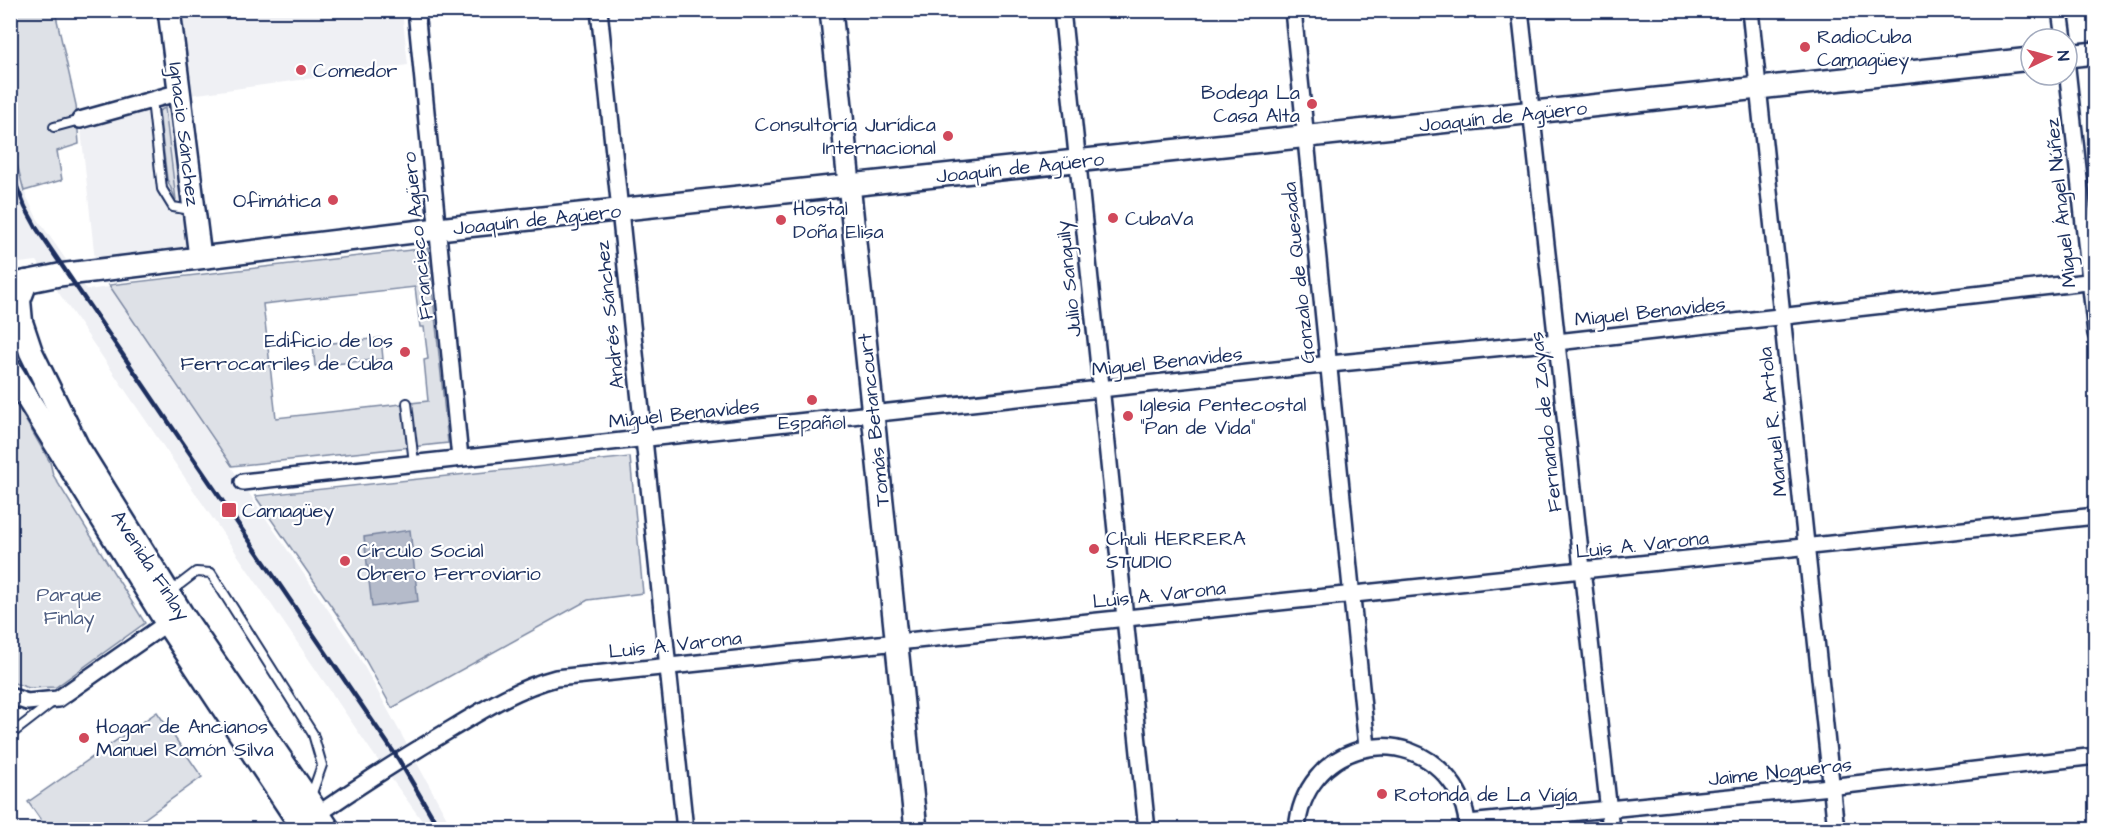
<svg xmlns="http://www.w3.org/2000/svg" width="2106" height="840" font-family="'Architects Daughter',sans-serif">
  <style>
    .built { fill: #eff0f4 }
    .green { fill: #dee1e7; stroke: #7c88a2; stroke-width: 1.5; fill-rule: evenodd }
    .water { fill: #b5bbca; stroke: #77839f; stroke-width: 1.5 }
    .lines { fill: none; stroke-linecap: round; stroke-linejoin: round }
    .lane-casing { stroke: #1b2f5e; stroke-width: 12 }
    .street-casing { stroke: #1b2f5e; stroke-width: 20 }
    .secondary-casing { stroke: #1b2f5e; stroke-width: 26 }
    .primary-casing { stroke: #1b2f5e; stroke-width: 27 }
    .lane { stroke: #fff; stroke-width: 8 }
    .street { stroke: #fff; stroke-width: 15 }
    .secondary { stroke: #fff; stroke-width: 21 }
    .primary { stroke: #fff; stroke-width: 22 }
    .rail { stroke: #1b2f5e; stroke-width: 4.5 }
    .poi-dot { fill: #d1495b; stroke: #fff; stroke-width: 2 }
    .labels { text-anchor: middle; stroke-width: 4.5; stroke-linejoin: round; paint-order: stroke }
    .poi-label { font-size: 20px; fill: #1b2f5e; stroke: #fff; text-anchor: start }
    .street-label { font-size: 20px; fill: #1b2f5e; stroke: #fff }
    .park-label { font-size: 20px; fill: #4c5c80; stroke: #fff }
  </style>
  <rect width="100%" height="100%" fill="#fff"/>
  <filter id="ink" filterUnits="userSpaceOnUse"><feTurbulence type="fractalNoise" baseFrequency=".0167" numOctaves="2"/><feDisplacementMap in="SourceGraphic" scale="12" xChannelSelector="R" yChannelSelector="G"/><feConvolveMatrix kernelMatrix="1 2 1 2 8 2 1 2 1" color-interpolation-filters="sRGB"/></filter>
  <g filter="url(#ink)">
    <g class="built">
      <path d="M180 11H402L408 65 190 95Z"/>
      <path d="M180 92 200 257 96 270 80 120Z"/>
      <path d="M10 141 24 191 37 218 87 290 109 287 354 648 453 829H428L372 752 37 261 11 264Z"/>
    </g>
    <g class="green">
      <path d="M10 11H55L76 105 79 144 57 151 62 180 24 191 11 141Z"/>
      <path d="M165 108 176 200 167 179 159 111Z"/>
      <path d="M428 248 448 443 232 466 109 285ZM415 287 420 327H424L428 359 424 360 428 401 276 418 263 304Z"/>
      <path d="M381 338 383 359 315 366 313 345Z"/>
      <path d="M11 395 50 462 53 475 145 623 56 687 29 688 11 682Z"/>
      <path d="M630 457 643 593 588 600 392 708 352 636 255 496Z"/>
      <path d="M157 712 202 777 130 829H47L28 802Z"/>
    </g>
    <path class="water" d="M410 530 418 601 372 607 364 537Z"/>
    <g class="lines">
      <defs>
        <g id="lane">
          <path d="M152 100 162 189 173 207 191 210"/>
          <path d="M54 127 80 120"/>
          <path d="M407 403 414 463"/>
          <path d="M170 592 196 572 211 573 313 734 322 765 311 796"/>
          <path d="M10 735 54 701"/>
        </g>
        <g id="street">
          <path d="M416 10 460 458"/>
          <path d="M599 10 685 830"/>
          <path d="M1062 10 1147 830"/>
          <path d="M1293 10 1367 747"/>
          <path d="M1520 10 1611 830"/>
          <path d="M1750 10 1836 830"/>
          <path d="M2060 10 2064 39"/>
          <path d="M2067 68 2096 334"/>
          <path d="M80 120 180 92"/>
          <path d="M243 482 1340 363 1557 342 2096 281"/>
          <path d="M10 696 27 702 58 699 174 618"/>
          <path d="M310 820C356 787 404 757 453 728 486 708 518 688 556 678L2096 516"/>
          <path d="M1468 823 1820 788 2096 756"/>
          <path d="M1297 830C1303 745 1406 716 1454 786 1462 798 1468 815 1467 830"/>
        </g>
        <g id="secondary">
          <path d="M169 10 200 257"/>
          <path d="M831 10 916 830"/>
          <path d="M2067 56 2096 53"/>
          <path d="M10 285 59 275 438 229 2031 59"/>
        </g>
        <g id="primary">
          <path d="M26 282 19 300 21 322 31 352 77 446 181 613 329 830"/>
          <path d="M10 370 167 623 304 830"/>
        </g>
      </defs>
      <use href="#lane" class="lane-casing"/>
      <use href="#street" class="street-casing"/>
      <use href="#secondary" class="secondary-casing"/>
      <use href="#primary" class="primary-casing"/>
      <use href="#lane" class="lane"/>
      <use href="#street" class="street"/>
      <use href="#secondary" class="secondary"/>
      <use href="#primary" class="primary"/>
      <path class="rail" d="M10 170 25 207 37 229 399 760 440 830"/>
    </g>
  </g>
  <g class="poi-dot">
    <circle cx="1805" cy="47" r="6"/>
    <circle cx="301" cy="70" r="6"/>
    <circle cx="1312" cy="104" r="6"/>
    <circle cx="948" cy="136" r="6"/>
    <circle cx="333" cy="200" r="6"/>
    <circle cx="1113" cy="218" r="6"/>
    <circle cx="781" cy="220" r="6"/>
    <circle cx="405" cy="352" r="6"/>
    <circle cx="812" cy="400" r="6"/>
    <circle cx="1128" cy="416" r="6"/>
    <rect x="221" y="502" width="16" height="16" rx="3"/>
    <circle cx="1094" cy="549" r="6"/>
    <circle cx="345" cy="561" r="6"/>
    <circle cx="84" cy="738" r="6"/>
    <circle cx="1382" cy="794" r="6"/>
  </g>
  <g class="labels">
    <g class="poi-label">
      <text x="1817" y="43">RadioCuba<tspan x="1817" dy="23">Camagüey</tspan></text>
      <text x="313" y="77">Comedor</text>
      <text x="1300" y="99" text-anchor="end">Bodega La<tspan x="1300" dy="23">Casa Alta</tspan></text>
      <text x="936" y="131" text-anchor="end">Consultoría Jurídica<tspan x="936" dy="23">Internacional</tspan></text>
      <text x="321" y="207" text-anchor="end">Ofimática</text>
      <text x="793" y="215">Hostal<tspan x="793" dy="23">Doña Elisa</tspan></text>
      <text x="1125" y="225">CubaVa</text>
      <text x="393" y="347" text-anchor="end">Edificio de los<tspan x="393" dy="23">Ferrocarriles de Cuba</tspan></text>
      <text x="1140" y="411">Iglesia Pentecostal<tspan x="1140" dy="23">"Pan de Vida"</tspan></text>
      <text x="812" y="429" text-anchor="middle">Español</text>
      <text x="242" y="517">Camagüey</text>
      <text x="1106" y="545">Chuli HERRERA<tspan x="1106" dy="23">STUDIO</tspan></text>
      <text x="357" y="557">Círculo Social<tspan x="357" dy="23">Obrero Ferroviario</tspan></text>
      <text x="96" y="733">Hogar de Ancianos<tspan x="96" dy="23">Manuel Ramón Silva</tspan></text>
      <text x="1394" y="801">Rotonda de La Vigía</text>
    </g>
    <g class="street-label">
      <text transform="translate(1503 116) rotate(-6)" y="7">Joaquín de Agüero</text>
      <text transform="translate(185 134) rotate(83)" y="7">Ignacio Sánchez</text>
      <text transform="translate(1020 167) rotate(-6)" y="7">Joaquín de Agüero</text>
      <text transform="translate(2060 203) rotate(-96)" y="7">Miguel Ángel Núñez</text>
      <text transform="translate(537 219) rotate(-6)" y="7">Joaquín de Agüero</text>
      <text transform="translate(417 236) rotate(-96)" y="7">Francisco Agüero</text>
      <text transform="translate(1298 273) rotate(-96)" y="7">Gonzalo de Quesada</text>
      <text transform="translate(1068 279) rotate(-96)" y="7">Julio Sanguily</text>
      <text transform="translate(1650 311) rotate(-6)" y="7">Miguel Benavides</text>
      <text transform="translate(609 315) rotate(-96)" y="7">Andrés Sánchez</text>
      <text transform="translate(1167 361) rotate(-6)" y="7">Miguel Benavides</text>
      <text transform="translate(684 413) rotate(-6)" y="7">Miguel Benavides</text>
      <text transform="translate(873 420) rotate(-96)" y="7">Tomás Betancourt</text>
      <text transform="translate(1545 422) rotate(-96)" y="7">Fernando de Zayas</text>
      <text transform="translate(1772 422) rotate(-96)" y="7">Manuel R. Artola</text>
      <text transform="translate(1642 544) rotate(-6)" y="7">Luis A. Varona</text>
      <text transform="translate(151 565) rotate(57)" y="7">Avenida Finlay</text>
      <text transform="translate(1159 594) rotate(-6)" y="7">Luis A. Varona</text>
      <text transform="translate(675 644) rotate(-6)" y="7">Luis A. Varona</text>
      <text transform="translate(1780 771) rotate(-6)" y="7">Jaime Nogueras</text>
    </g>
    <g class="park-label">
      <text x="69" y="601">Parque<tspan x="69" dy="23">Finlay</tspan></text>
    </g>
  </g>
  <rect width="2106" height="840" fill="none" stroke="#fff" stroke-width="36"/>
  <rect x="18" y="18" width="2070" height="804" fill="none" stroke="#1b2f5e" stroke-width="2" filter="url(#ink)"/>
  <g transform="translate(2049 57) rotate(85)"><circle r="28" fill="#ffffff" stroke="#a4acbf" stroke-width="1.5"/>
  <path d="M0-4.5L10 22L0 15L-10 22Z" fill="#d1495b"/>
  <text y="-9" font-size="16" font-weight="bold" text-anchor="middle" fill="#1b2f5e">N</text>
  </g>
</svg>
